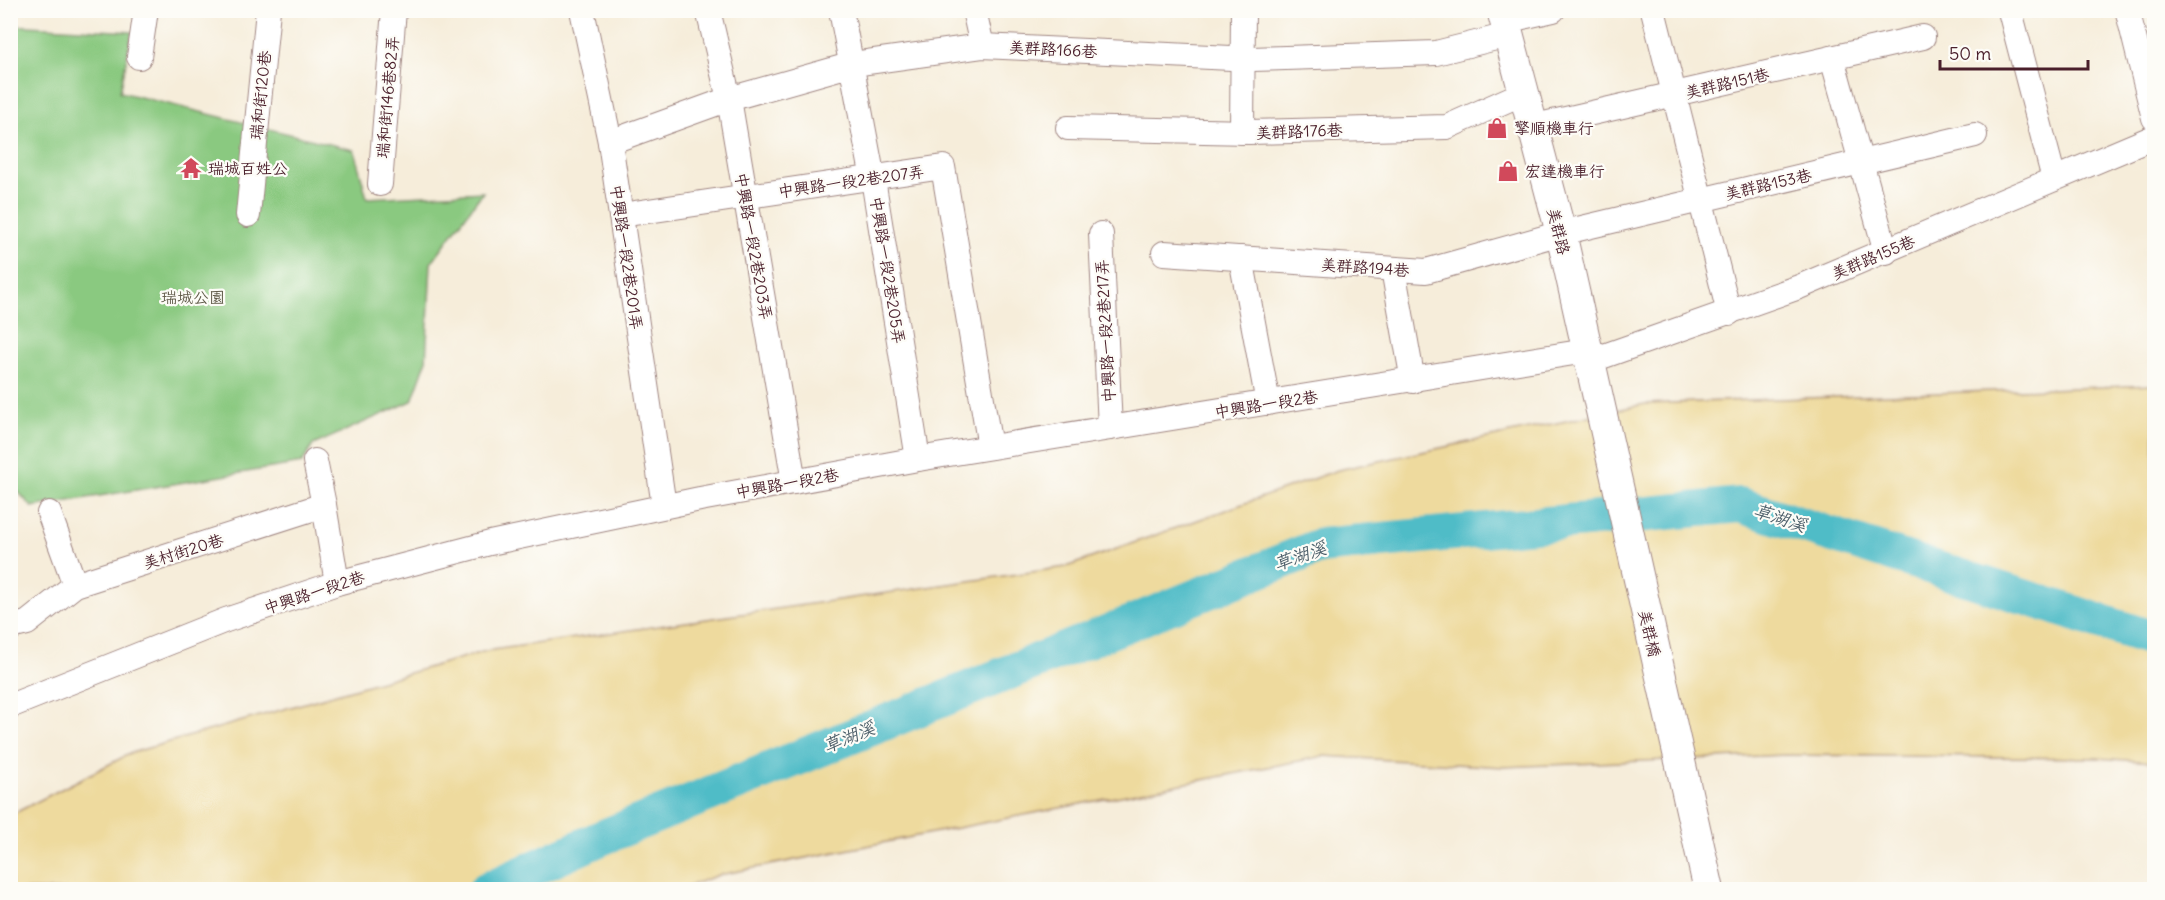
<svg xmlns="http://www.w3.org/2000/svg" width="2165" height="900" font-family="Delius,'LXGW WenKai TC',sans-serif">
  <style>
    .green { fill: #8ac980; stroke: #6a7456; stroke-width: 1.5 }
    .sand { fill: #eeda9e; stroke: #9c7c64; stroke-width: 1.5 }
    .lines { fill: none; stroke-linecap: round; stroke-linejoin: round }
    .river { stroke: #4fbcc7; stroke-width: 36 }
    .minor-casing { stroke: #a08682; stroke-width: 26 }
    .tertiary-casing { stroke: #a08682; stroke-width: 32 }
    .minor { stroke: #fff; stroke-width: 24 }
    .tertiary { stroke: #fff; stroke-width: 30 }
    .labels { text-anchor: middle; stroke-width: 4.5; stroke-linejoin: round; paint-order: stroke }
    .street-label { font-size: 16px; fill: #4a1f2b; stroke: #fdfcf7 }
    .poi-label { font-size: 16px; fill: #4a1f2b; stroke: #fdfcf7; text-anchor: start }
    .park-label { font-size: 16px; fill: #605a49; stroke: #fdfcf7 }
    .water-label { font-size: 18px; font-style: italic; fill: #4c5e69; stroke: #fdfcf7 }
  </style>
  <rect width="100%" height="100%" fill="#fdfcf7"/>
  <filter id="ink" filterUnits="userSpaceOnUse"><feTurbulence type="fractalNoise" baseFrequency=".0167" numOctaves="2"/><feDisplacementMap in="SourceGraphic" scale="12" xChannelSelector="R" yChannelSelector="G"/><feConvolveMatrix kernelMatrix="1 2 1 2 8 2 1 2 1" color-interpolation-filters="sRGB"/></filter>
  <filter id="wash" filterUnits="userSpaceOnUse"><feTurbulence type="fractalNoise" baseFrequency=".008" numOctaves="4" result="noise"/><feDisplacementMap in="SourceGraphic" scale="24" xChannelSelector="R" yChannelSelector="G"/><feGaussianBlur stdDeviation="1.35" result="paint"/><feColorMatrix in="noise" values="0 0 0 0 0 0 0 0 0 0 0 0 0 0 0 0 0 1.4 0 .05"/><feComposite in="paint" operator="in"/></filter>
  <g filter="url(#wash)">
    <rect width="100%" height="100%" fill="#f6edda"/>
    <path class="green" d="M10 25 132 32 120 92 354 150 367 198 483 192 431 263 426 362 412 401 313 445 302 463 32 507 10 483Z"/>
    <path class="sand" d="M2154 385V762L2096 758 1786 755 1504 767 1324 756 719 875 680 889 11 890V815L131 753 486 651 1066 567 1338 470 1645 404Z"/>
    <g class="lines">
      <path class="river" d="M486 890 601 838 1320 546 1740 505 2154 639"/>
    </g>
  </g>
  <g filter="url(#ink)">
    <g class="lines">
      <defs>
        <g id="minor">
          <path d="M582 10 610 142 664 506"/>
          <path d="M708 10 729 99 794 482"/>
          <path d="M841 10 873 179 918 459"/>
          <path d="M974 10 982 46"/>
          <path d="M1653 10 1729 313"/>
          <path d="M2128 13 2154 118"/>
          <path d="M2011 15 2054 179"/>
          <path d="M1505 21 1553 10"/>
          <path d="M139 57 146 10"/>
          <path d="M1832 58 1886 252"/>
          <path d="M1531 127 1923 37"/>
          <path d="M1068 128 1249 132 1447 127 1523 93"/>
          <path d="M1242 132 1243 10"/>
          <path d="M610 142 729 99 853 64 982 46 1252 59 1436 53 1508 35"/>
          <path d="M380 184 394 10"/>
          <path d="M248 215 268 10"/>
          <path d="M621 215 943 167 990 447"/>
          <path d="M1101 234 1110 428"/>
          <path d="M1164 253 1426 271 1561 233 1975 135"/>
          <path d="M1241 258 1268 403"/>
          <path d="M1393 269 1413 381"/>
          <path d="M324 505 337 583"/>
          <path d="M49 513 75 585"/>
          <path d="M10 627 27 623 75 585 324 505 315 461"/>
          <path d="M10 706 226 620 337 583 490 543 700 499 918 459 1586 351 1604 356 1799 287 2154 137"/>
        </g>
        <path id="tertiary" d="M1502 10 1561 233 1709 890"/>
      </defs>
      <use href="#minor" class="minor-casing"/>
      <use href="#tertiary" class="tertiary-casing"/>
      <use href="#minor" class="minor"/>
      <use href="#tertiary" class="tertiary"/>
    </g>
  </g>
  <defs>
    <symbol id="shop-bare" viewBox="-9 -9 18 18"><path d="M-5-2.5h2.3a2.7 3.5 0 0 1 5.4 0H5L5.5 6h-11ZM-1.5-2.5h3a1.5 2.3 0 0 0-3 0Z" fill="#d1495b" stroke="#fdfcf7" stroke-width="2.5" paint-order="stroke"/></symbol>
    <symbol id="temple-bare" viewBox="-9 -9 18 18"><path d="M0-6L5-2H3V0L6.5 2.5H4V6H1.5V3h-3V6H-4V2.5H-6.5L-3 0V-2H-5Z" fill="#d1495b" stroke="#fdfcf7" stroke-width="2.5" paint-order="stroke"/></symbol>
  </defs>
  <g fill-rule="evenodd">
    <use href="#shop-bare" x="1482" y="113" width="30" height="30"/>
    <use href="#temple-bare" x="176" y="153" width="30" height="30"/>
    <use href="#shop-bare" x="1493" y="156" width="30" height="30"/>
  </g>
  <g class="labels">
    <g class="street-label">
      <text transform="translate(1053 49) rotate(3)" y="6">美群路166巷</text>
      <text transform="translate(1727 83) rotate(-13)" y="6">美群路151巷</text>
      <text transform="translate(260 95) rotate(-84)" y="6">瑞和街120巷</text>
      <text transform="translate(387 97) rotate(-85)" y="6">瑞和街146巷82弄</text>
      <text transform="translate(1299 131) rotate(-2)" y="6">美群路176巷</text>
      <text transform="translate(851 181) rotate(-8)" y="6">中興路一段2巷207弄</text>
      <text transform="translate(1768 184) rotate(-13)" y="6">美群路153巷</text>
      <text transform="translate(1559 231) rotate(76)" y="6">美群路</text>
      <text transform="translate(754 246) rotate(80)" y="6">中興路一段2巷203弄</text>
      <text transform="translate(627 257) rotate(82)" y="6">中興路一段2巷201弄</text>
      <text transform="translate(1873 257) rotate(-23)" y="6">美群路155巷</text>
      <text transform="translate(1365 267) rotate(4)" y="6">美群路194巷</text>
      <text transform="translate(888 270) rotate(81)" y="6">中興路一段2巷205弄</text>
      <text transform="translate(1105 331) rotate(-93)" y="6">中興路一段2巷217弄</text>
      <text transform="translate(1266 404) rotate(-9)" y="6">中興路一段2巷</text>
      <text transform="translate(787 483) rotate(-10)" y="6">中興路一段2巷</text>
      <text transform="translate(183 551) rotate(-17)" y="6">美村街20巷</text>
      <text transform="translate(314 592) rotate(-18)" y="6">中興路一段2巷</text>
      <text transform="translate(1650 633) rotate(77)" y="6">美群橋</text>
    </g>
    <g class="poi-label">
      <text x="1514" y="134">擎順機車行</text>
      <text x="208" y="174">瑞城百姓公</text>
      <text x="1525" y="177">宏達機車行</text>
    </g>
    <g class="park-label">
      <text x="193" y="303">瑞城公園</text>
    </g>
    <g class="water-label">
      <text transform="translate(1780 518) rotate(18)" y="6">草湖溪</text>
      <text transform="translate(1300 556) rotate(-19)" y="6">草湖溪</text>
      <text transform="translate(849 737) rotate(-22)" y="6">草湖溪</text>
    </g>
  </g>
  <rect width="2165" height="900" fill="none" stroke="#fdfcf7" stroke-width="36"/>
  <path d="M1940 60v9h148v-9" fill="none" stroke="#4a1f2b" stroke-width="3"/>
  <text x="1949" y="60" font-size="18" fill="#4a1f2b" stroke="#fdfcf7" stroke-width="4.5" paint-order="stroke">50 m</text>
</svg>
